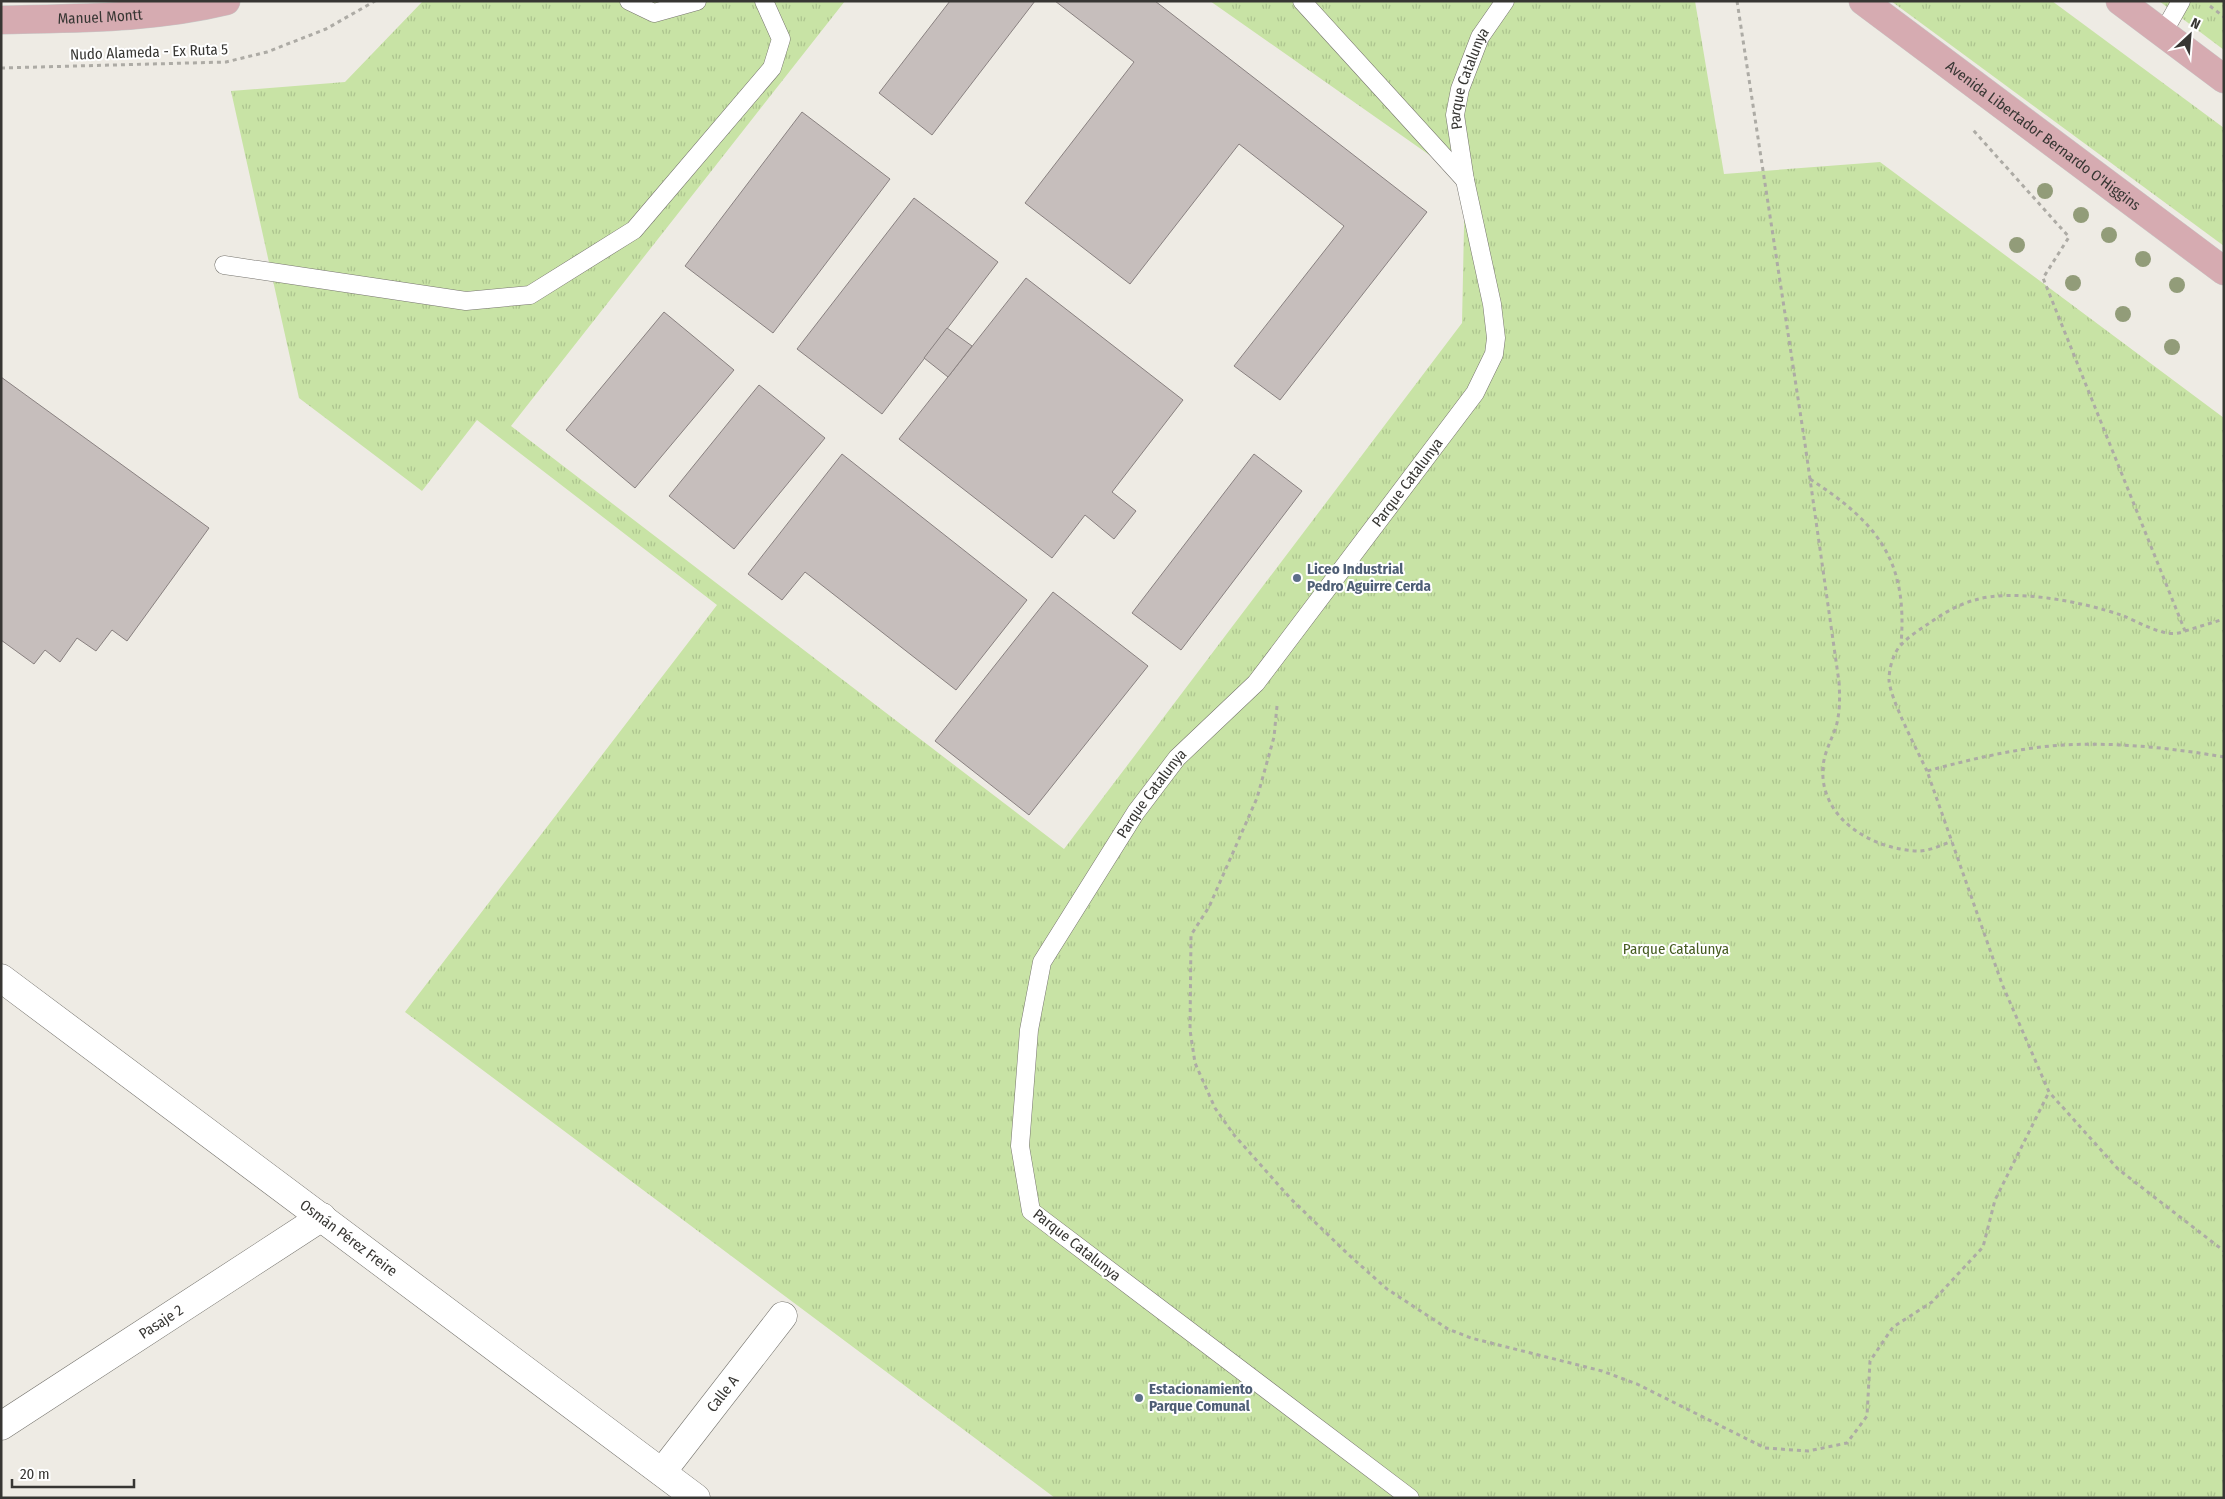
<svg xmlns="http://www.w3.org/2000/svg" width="2225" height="1499" font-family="'Fira Sans Condensed',sans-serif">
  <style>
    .grass { fill: url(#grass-tufts) }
    .building { fill: #c6bebc; stroke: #898180 }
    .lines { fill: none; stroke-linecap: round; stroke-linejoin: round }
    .lane-casing { stroke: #76746e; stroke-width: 19 }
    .street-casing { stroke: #76746e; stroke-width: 29 }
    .primary-casing { stroke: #c7c7c6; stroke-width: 29 }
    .path { stroke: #adaba5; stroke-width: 3; stroke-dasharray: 4 4; stroke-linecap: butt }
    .lane { stroke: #fff; stroke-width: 18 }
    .street { stroke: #fff; stroke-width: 28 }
    .primary { stroke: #d6abb1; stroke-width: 28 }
    .tree { fill: #929c79 }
    .service-dot { fill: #5c6f8a; stroke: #fff; stroke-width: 2 }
    .labels { text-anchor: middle; stroke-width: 4; stroke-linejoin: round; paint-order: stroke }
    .street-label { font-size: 15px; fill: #373633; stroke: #fff }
    .service-label { font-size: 15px; font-weight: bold; fill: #4e5e75; stroke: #fff; text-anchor: start }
    .park-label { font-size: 15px; fill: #465c21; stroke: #fff }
  </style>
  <defs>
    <pattern id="grass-tufts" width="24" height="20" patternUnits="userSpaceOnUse" patternTransform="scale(1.25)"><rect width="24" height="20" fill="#c8e3a5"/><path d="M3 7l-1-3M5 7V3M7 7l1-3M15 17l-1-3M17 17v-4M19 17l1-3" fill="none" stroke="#acc38e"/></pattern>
  </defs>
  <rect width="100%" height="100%" fill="#eeebe4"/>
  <g class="grass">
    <path d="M423 1H845L511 426 1064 849 1462 323 1465 180 1210 1H1695L1724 174 1880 162 2224 418V1498H1055L405 1012 717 605 477 420 422 491 299 398 231 91 345 82Z"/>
    <path d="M1891 1H2052L2224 128V246Z"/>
    <path d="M2159 1H2224V50Z"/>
  </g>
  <g class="building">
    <path d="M950 1H1035L932 135 879 93Z"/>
    <path d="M1055 1H1155L1427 212 1280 400 1234 366 1344 226 1239 144 1130 284 1025 203 1134 62Z"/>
    <path d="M802 112 890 179 773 333 685 266Z"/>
    <path d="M914 198 998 262 882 414 797 349Z"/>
    <path d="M1026 278 1183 400 1112 492 1136 511 1114 539 1085 515 1052 558 899 439Z"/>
    <path d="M664 312 734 370 635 488 566 430Z"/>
    <path d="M947 328 972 346 948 377 924 358Z"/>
    <path d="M1 377 209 528 127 641 112 630 96 651 77 638 60 662 45 650 34 664 1 640Z"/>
    <path d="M759 385 825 438 734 549 669 496Z"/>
    <path d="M842 454 1027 600 956 690 805 572 782 600 748 574Z"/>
    <path d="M1254 454 1302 491 1181 650 1132 613Z"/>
    <path d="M1053 592 1148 666 1029 815 935 741Z"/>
  </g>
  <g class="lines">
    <defs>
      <g id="lane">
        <path d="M629 1 654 13 697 1"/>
        <path d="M1302 1 1465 180"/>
        <path d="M2163 33 2181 1"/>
        <path d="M224 265 466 301 530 295 634 230 772 68 781 39 764 1"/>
        <path id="s1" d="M1410 1498 1031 1211 1020 1146 1029 1030 1042 962 1136 812 1177 758 1256 683 1475 393 1494 354 1496 338 1492 304 1465 180 1455 115 1460 89 1480 37 1505 1"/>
      </g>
      <g id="street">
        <path id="s2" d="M1 978 696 1498"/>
        <path id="s3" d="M1 1426 322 1217"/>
        <path id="s4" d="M662 1472 783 1316"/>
      </g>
      <g id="primary">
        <path id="s5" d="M1863 1 2224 271"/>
        <path d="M2120 1 2224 79"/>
        <path id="s6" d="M1 20C77 18 152 19 226 1"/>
      </g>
    </defs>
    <use href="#lane" class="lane-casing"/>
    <use href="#street" class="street-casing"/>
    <use href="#primary" class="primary-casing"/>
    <g class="path">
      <path d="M1737 1 1805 444 1839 682C1840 698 1840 712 1836 727 1831 741 1824 753 1823 767 1819 819 1873 850 1919 851 1929 851 1942 845 1952 841"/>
      <path d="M2210 6 2224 17"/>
      <path d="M1 68 226 62 267 52 326 29 375 1"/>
      <path d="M1810 479C1878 523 1908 561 1901 644"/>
      <path d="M2185 631 2224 619"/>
      <path d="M1277 706 1274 737 1257 798 1209 907 1191 935 1190 1030 1195 1063 1215 1108 1234 1135 1291 1199 1350 1256 1387 1289 1448 1329 1471 1338 1602 1371 1637 1384 1765 1448 1808 1451 1847 1443 1867 1416 1870 1361 1893 1327 1932 1302 1983 1247 1995 1200 2049 1092"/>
      <path d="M2224 757C2172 748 2116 742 2063 745 2017 748 1972 759 1927 771L2002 984 2049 1092 2118 1169 2224 1251"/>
      <path d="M1927 771C1918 752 1890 699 1889 680 1889 669 1893 653 1901 645 1908 637 1919 630 1928 624 1942 614 1959 604 1975 600 2014 588 2083 602 2121 615 2140 622 2166 640 2185 631L2043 278 2069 237 1973 130"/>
    </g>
    <use href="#lane" class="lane"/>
    <use href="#street" class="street"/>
    <use href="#primary" class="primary"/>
  </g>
  <g class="tree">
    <circle cx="2045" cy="191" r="8"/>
    <circle cx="2081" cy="215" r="8"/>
    <circle cx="2109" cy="235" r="8"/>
    <circle cx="2017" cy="245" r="8"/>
    <circle cx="2143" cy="259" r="8"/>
    <circle cx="2073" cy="283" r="8"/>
    <circle cx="2177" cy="285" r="8"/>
    <circle cx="2123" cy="314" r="8"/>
    <circle cx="2172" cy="347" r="8"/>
  </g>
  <g class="service-dot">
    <circle cx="1297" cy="578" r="5"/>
    <circle cx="1139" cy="1398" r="5"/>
  </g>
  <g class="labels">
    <g class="street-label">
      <text dy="5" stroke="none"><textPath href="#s6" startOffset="99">Manuel Montt</textPath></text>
      <text transform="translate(149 52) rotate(-2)" y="5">Nudo Alameda - Ex Ruta 5</text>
      <text dy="5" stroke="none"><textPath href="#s1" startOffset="1769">Parque Catalunya</textPath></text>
      <text dy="5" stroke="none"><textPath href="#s5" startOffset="225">Avenida Libertador Bernardo O'Higgins</textPath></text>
      <text dy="5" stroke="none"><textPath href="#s1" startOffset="1332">Parque Catalunya</textPath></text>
      <text dy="5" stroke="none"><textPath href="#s1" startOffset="928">Parque Catalunya</textPath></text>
      <text dy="5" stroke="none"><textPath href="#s2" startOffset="434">Osmán Pérez Freire</textPath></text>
      <text transform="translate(1077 1245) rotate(38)" y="5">Parque Catalunya</text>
      <text dy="5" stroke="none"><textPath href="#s3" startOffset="191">Pasaje 2</textPath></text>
      <text dy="5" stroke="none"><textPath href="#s4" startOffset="99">Calle A</textPath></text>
    </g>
    <g class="service-label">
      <text x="1307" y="574">Liceo Industrial<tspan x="1307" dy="17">Pedro Aguirre Cerda</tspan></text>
      <text x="1149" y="1394">Estacionamiento<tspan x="1149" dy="17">Parque Comunal</tspan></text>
    </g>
    <g class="park-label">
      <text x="1676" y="954">Parque Catalunya</text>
    </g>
  </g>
  <rect width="2225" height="1499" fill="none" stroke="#373633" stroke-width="5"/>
  <g transform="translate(2190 35) rotate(26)" stroke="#ffffff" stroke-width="4" paint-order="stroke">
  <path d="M0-4L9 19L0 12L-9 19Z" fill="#373633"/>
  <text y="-8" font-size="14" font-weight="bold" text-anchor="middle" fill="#373633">N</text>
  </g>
  <path d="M12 1479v8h122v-8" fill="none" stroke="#373633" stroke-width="2.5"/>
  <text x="20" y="1479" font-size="15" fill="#373633" stroke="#ffffff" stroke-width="4" paint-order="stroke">20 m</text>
</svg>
